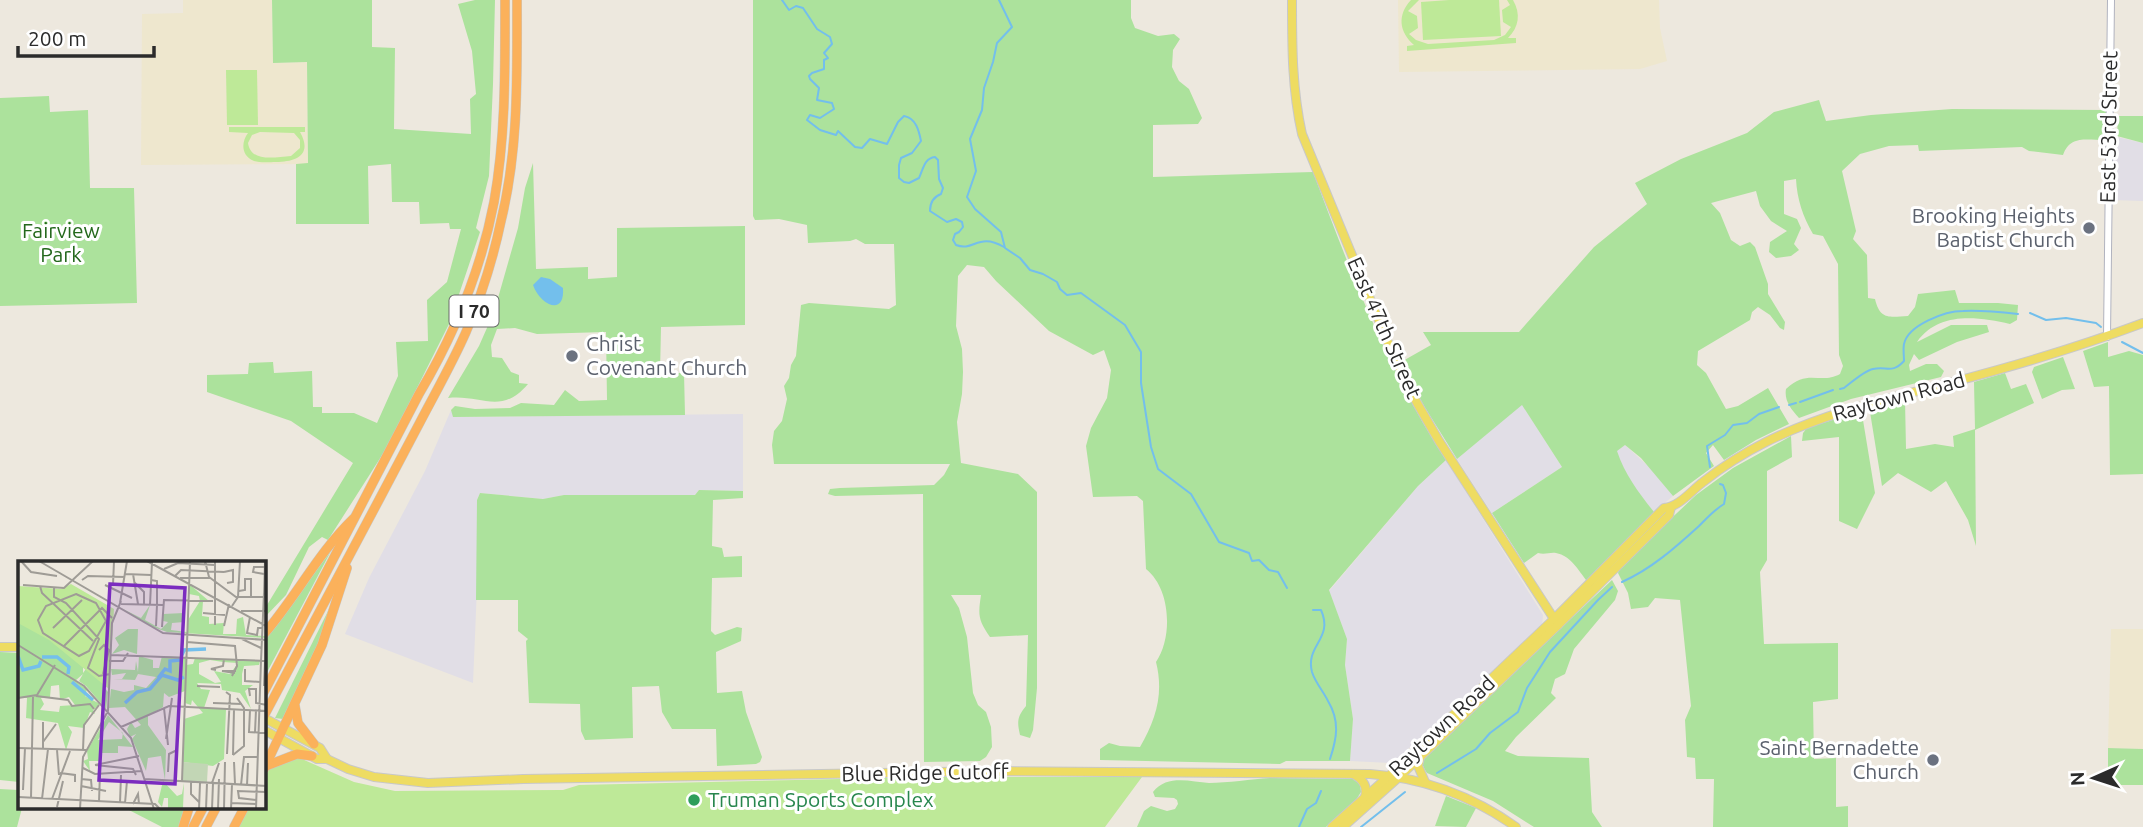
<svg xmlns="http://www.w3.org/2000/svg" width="2143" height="827" font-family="Ubuntu,sans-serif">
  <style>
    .industrial { fill: #e1dee6 }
    .education { fill: #eee7ce }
    .green { fill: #ace29c }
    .pitch { fill: #bee998; fill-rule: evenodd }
    .water { fill: #73bfec }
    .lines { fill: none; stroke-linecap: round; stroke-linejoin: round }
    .stream { stroke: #73bfec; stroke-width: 2 }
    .minor-casing { stroke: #b1b3bf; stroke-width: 8 }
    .major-casing { stroke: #c8c8c8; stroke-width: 10 }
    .highway-casing { stroke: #c8c8c8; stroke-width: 10 }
    .minor { stroke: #fff; stroke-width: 6 }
    .major { stroke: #eedc62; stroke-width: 8 }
    .highway { stroke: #fbb15b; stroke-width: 9 }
    .worship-dot { fill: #6b7280; stroke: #fff; stroke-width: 2.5 }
    .leisure-dot { fill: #2e9e5b; stroke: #fff; stroke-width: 2.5 }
    .labels { text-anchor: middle; stroke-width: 6; stroke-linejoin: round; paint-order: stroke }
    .shield { fill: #fff; stroke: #6b6b6b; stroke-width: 2 }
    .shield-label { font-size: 19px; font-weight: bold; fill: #2b2b2b }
    .street-label { font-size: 21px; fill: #2b2b2b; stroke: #fff }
    .worship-label { font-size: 21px; fill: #5b616d; stroke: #fff; text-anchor: end }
    .park-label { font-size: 21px; fill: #24681c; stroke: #fff }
    .leisure-label { font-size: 21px; fill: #27864d; stroke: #fff; text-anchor: start }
    .inset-river { fill: none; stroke: #73bfec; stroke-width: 3.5 }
    .inset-road { fill: none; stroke: #9f9c96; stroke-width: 2 }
    .view { fill: #7b2cbf; fill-opacity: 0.15; stroke: #7b2cbf; stroke-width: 3.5 }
    .inset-edge { fill: none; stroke: #2b2b2b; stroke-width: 3.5 }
  </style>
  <rect width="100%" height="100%" fill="#ede8de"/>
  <g class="industrial">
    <path d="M2113 136 2143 143V201L2112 200Z"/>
    <path d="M1522 404 1562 467 1492 513 1457 459Z"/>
    <path d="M451 410 454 417 743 414V491L699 490 695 495H564L543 499 480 493 477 500 478 564 473 683 345 634 369 578 425 471Z"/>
    <path d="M1625 445 1650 468 1673 496 1654 512 1636 490 1621 464 1616 451Z"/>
    <path d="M1446 460 1543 615 1542 627 1395 761 1390 763 1350 761 1353 719 1345 665 1347 639 1329 591 1418 486Z"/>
  </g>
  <g class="education">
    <path d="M183 0H272L273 63 307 62 308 164 141 165 142 14 183 13Z"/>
    <path d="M1398 0H1659L1660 28 1667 61 1640 69 1399 72Z"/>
    <path d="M2111 629H2143V749L2108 748Z"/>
  </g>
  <g class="green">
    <path d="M272 0H372V47L395 48 394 129 471 134 470 99 476 94 472 51 458 4 475 0H495L493 84 489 176 476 228 480 232 449 324 407 408 386 449 328 540 322 537 309 547 286 595 264 618V610L353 463 291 421 207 392V375L248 374 249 363 273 362 274 373 312 371 313 407H322V413H354L377 423 398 376 396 342 428 341 427 300 447 282 461 229H450L449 223 420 224 419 202H392L391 164 368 166 369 224H296V164L308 163 307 62 273 63Z"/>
    <path d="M753 0H1131V18L1135 28 1158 36 1174 34 1180 39 1173 50 1172 67 1179 81 1189 89 1202 118 1198 124 1153 125V177L1313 172C1350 270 1388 372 1446 460L1418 486 1329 590 1347 639 1345 665 1353 719 1350 761H1286L1280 764 1100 760V749L1109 743 1120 746 1140 747C1156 719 1164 694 1156 662 1173 637 1171 589 1146 569L1143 501 1137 496 1093 497 1086 446 1091 428 1107 398 1111 370 1104 350 1093 355 1049 331 996 281 984 267 967 265 958 276 956 326 962 349 963 372 962 394 957 422 961 463 1018 474 1037 492V688L1033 730 1030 738 1020 735C1017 722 1017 717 1026 706L1028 635 990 637C978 620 978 615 981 595H951L959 608 967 637 973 693 978 705 986 712 991 727 992 747 986 757 980 761 924 762 923 494 835 496 828 494 830 489 840 488 934 485 944 475 950 464H774L772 445 774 431 782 421 787 399 784 386 789 378 791 365 796 356 801 305 809 303 889 309 896 305 894 244H865L856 239 850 241 808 243 807 225 779 219 755 220 753 216Z"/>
    <path d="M49 96 50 112 88 110 90 188H134L137 303 0 306V98Z"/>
    <path d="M1819 100 1826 121 1871 115 1952 109 2106 110 2105 140C2086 140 2070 135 2063 155L2029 151 2022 147 1919 151 1918 145 1889 146 1860 154 1842 171 1856 231 1853 239 1867 255 1868 298 1875 299C1880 320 1889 317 1908 316L1915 307 1918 294 1955 290 1959 303H1998L2018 305 2017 320 2010 324C1978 317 1939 311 1917 342L1951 325H1987L1989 332 1957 342 1919 360 1914 354 1909 365 1910 371 1926 364H1937L1944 371 1941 377 1851 399 1799 418C1791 409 1784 401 1786 389 1808 368 1820 385 1840 374L1843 366 1839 355 1838 264 1823 236 1813 234C1803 217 1797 199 1796 179L1784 181V214L1797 219 1801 228 1794 244 1799 250 1791 256 1776 258 1769 252 1770 242 1787 231 1771 221 1760 206 1756 191 1711 203 1720 213 1731 240 1740 246 1750 242 1755 247 1768 284V294L1785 322 1784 330 1780 328 1770 315 1758 307 1752 312 1750 320 1698 351 1697 365 1706 373 1726 409 1738 406 1768 388 1789 424 1756 440 1724 460 1713 445 1706 453 1714 466 1673 496 1641 458 1625 445 1617 451C1625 475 1639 493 1654 512L1587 581C1578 570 1571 556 1556 553 1550 552 1545 555 1538 553L1524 563 1492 513 1562 467 1522 405 1457 459 1424 406 1401 362 1431 345 1423 332H1519L1594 247 1647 204 1635 183 1681 159 1747 133 1774 112Z"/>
    <path d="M2118 116H2143V143L2117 136Z"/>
    <path d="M533 163 536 269 588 267V279L617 277V228L745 226V325L661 327 660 373H684L685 415 453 417 451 410 455 406 475 409 510 408 521 403 554 405 565 390 579 401 607 400 606 332 537 334 515 328 497 329 491 345 492 357 502 358 511 372 519 375V383L528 384C501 416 481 394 448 398L479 346 494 312 518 228 525 188Z"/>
    <path d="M2108 342V357L2129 351 2143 355V474L2110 475 2109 386 2094 387 2083 351Z"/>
    <path d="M2063 357 2075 389 2062 390 2042 399 2032 372 2034 367Z"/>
    <path d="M2005 373 2011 389 2026 384 2034 403 1975 430 1976 546 1968 520 1946 481 1931 492 1898 473 1882 486 1870 412 1874 408 1905 400 1906 449 1935 444 1954 447 1953 436 1975 429 1974 382Z"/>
    <path d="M1858 412 1862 414 1875 493 1857 529 1839 521V437L1802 441 1803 433 1807 428Z"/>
    <path d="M1791 436 1792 457 1767 471V560L1760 572 1764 644 1838 643V699L1813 702 1814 759 1836 758V807L1848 806V827H1713L1714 779H1696L1695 758 1687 757 1685 720 1691 706 1680 600 1655 598 1648 607 1631 609 1628 593 1618 573 1621 566 1696 495 1733 468Z"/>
    <path d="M699 490 743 491V498L713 500 712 546 722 548 724 557 742 556V577L712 578 711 631 715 635 737 627 742 628 741 641 716 652 717 693 742 691 746 712 762 757 760 762 756 764 717 766 716 729H672L662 712 659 686 632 687 633 738 585 740 581 731 580 704 529 703 526 641 528 639 518 631V600H476L477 500 480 493 543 499 564 495H695Z"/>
    <path d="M331 551 264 678V640Z"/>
    <path d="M1612 580 1618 591 1615 600 1574 649 1565 674 1555 679 1551 693 1556 698 1516 737 1505 751 1518 756 1589 758 1592 812 1602 827H1534L1493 801 1427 773C1422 766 1421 762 1426 755Z"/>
    <path d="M330 607 322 639 283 719 275 718Z"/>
    <path d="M0 652 19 653V782L0 780Z"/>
    <path d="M2108 748 2143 749V785H2108Z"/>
    <path d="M1270 778 1353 779 1360 784 1361 792 1356 800 1326 827H1137L1144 811 1151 806 1167 811 1175 809 1178 804 1177 800 1174 798 1155 797 1153 792C1167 774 1191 782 1209 783 1227 783 1252 779 1270 778Z"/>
    <path d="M0 789 18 790 19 789V808H22L17 827H0Z"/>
    <path d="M1446 796 1476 808 1466 827 1435 826Z"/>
    <path d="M125 808H187L180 827H162Z"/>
  </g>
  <g class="pitch">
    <path d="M1411 0H1419L1408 11 1417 16 1418 28 1409 34 1416 40 1428 44 1494 40 1505 35 1511 27 1503 22 1502 10 1510 5 1507 0H1513C1521 14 1519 27 1508 38H1516V43L1407 51V46L1414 45C1399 32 1397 15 1411 0Z"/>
    <path d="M1449 0H1499L1501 36 1423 40 1421 2Z"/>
    <path d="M226 70H257L258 125H227Z"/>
    <path d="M229 127H305V132H300C313 155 296 162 276 162 270 162 260 163 254 161 241 156 241 142 248 133L229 132ZM260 132 294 133 300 140V148L291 156C275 157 251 163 248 143L252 135Z"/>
    <path d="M293 758 302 759 354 782 395 791 563 790 579 785 931 777H1142L1105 827H238L248 808H264C264 775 259 770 293 758Z"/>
  </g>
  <path class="water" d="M541 277 550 279 563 288C565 317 540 305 533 285Z"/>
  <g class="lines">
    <g class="stream">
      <path d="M782 0 789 10 796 6 803 8 817 29 830 37 832 44 824 53 828 58 824 60V69L812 73 809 76 810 79 819 88 817 100 832 103 834 109 820 118 810 115 807 120 820 130 836 135 838 131 855 147 862 148 870 139 887 144 898 122 904 116C916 118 919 131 921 141L912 153 901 158 899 165V178L904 182 909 183 919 178C923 170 924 158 935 157L938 160 939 179 943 188 941 194C933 197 930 203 930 211L947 222 956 219 962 222 963 227 959 232 955 234 953 240 956 245C974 252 978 232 1004 247"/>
      <path d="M999 0 1012 27 997 43 993 62 984 88 982 110 970 139 976 171 967 197 975 209 1001 232 1005 248 1020 258 1030 270 1043 274 1057 282 1060 289 1067 295 1081 293 1125 325 1141 352V383L1151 447 1158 469 1191 494 1219 542 1249 553 1252 561 1259 560 1269 570 1278 572 1287 588"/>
      <path d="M2030 313 2046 320 2066 318 2096 323 2101 327"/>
      <path d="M2122 342 2143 353"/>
      <path d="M1840 389 1844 388C1852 382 1864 371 1873 369 1887 366 1892 374 1904 361 1904 356 1903 349 1904 344 1908 325 1945 311 1963 311 1981 310 2000 312 2018 314"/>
      <path d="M1800 402 1833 390"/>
      <path d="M1789 405 1796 403"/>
      <path d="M1710 467 1707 446 1725 435 1733 425 1747 423 1759 414 1779 407"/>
      <path d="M1622 582C1651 569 1675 548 1699 526 1707 518 1714 510 1724 504L1726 493 1723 485 1720 484"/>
      <path d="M1313 610H1321C1334 639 1305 645 1312 672 1315 682 1323 691 1328 701 1340 721 1337 738 1330 759"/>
      <path d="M1437 773 1476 749 1490 733 1518 712 1527 688 1550 652 1598 600 1612 587"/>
      <path d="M1299 827 1307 809 1316 803 1321 791"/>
      <path d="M1361 827 1405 792"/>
    </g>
    <defs>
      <path id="minor" d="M2107 337 2111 0"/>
      <g id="major">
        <path d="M1292 0C1292 46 1292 89 1302 134L1394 357 1417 403 1439 441 1558 625"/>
        <path d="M0 647H19"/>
        <path d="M264 718 320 748 327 759"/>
        <path d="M264 730 317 759H327L348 769 374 777 428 783 523 779 997 771 1370 774C1424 778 1471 795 1516 827"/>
        <path d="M1420 757 1418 766 1425 782"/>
        <path d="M1353 774C1363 779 1368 786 1365 797"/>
        <path d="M1332 827 1390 775 1554 619 1664 508C1679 507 1691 491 1703 482 1722 467 1744 453 1766 442 1824 413 1887 399 1949 383 2015 366 2079 347 2143 323"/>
        <path d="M1343 827 1399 777 1558 625 1669 515 1671 507"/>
      </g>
      <g id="highway">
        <path d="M264 634C296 597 318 553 353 519"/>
        <path d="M264 692 419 394C454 335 481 270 494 202 506 135 505 67 505 0"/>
        <path d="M295 706 298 723 314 744"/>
        <path d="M264 716C315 620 367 523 418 426 434 395 452 364 466 332 481 297 493 259 501 221 519 148 517 74 517 0"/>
        <path d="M266 766 297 754 312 756"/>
        <path d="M264 769 322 645 347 568"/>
        <path d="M183 827 189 808"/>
        <path d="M193 827 203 808"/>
        <path d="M206 827 216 808"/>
        <path d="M234 827 244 808"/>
      </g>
    </defs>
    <use href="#minor" class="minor-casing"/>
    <use href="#major" class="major-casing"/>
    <use href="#highway" class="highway-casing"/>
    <use href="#minor" class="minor"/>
    <use href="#major" class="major"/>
    <use href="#highway" class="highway"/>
  </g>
  <g class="worship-dot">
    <circle cx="2089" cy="228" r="7"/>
    <circle cx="572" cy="356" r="7"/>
    <circle cx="1933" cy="760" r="7"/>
  </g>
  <circle class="leisure-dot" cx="694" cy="800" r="7"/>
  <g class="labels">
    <rect class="shield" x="449.5" y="295.5" width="49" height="31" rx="5"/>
    <g class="shield-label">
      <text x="474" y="318">I 70</text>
    </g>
    <g class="street-label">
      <text transform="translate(2109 127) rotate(-89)" y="7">East 53rd Street</text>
      <text transform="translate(1384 328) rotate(66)" y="7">East 47th Street</text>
      <text transform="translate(1899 397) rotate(-15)" y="7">Raytown Road</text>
      <text transform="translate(1442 726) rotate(-43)" y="7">Raytown Road</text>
      <text transform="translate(925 773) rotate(-1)" y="7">Blue Ridge Cutoff</text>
    </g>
    <g class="worship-label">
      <text x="2075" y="223">Brooking Heights<tspan x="2075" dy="24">Baptist Church</tspan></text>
      <text x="586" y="351" text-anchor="start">Christ<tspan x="586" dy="24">Covenant Church</tspan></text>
      <text x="1919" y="755">Saint Bernadette<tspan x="1919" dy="24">Church</tspan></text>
    </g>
    <g class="park-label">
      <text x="61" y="238">Fairview<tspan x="61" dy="24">Park</tspan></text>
    </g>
    <g class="leisure-label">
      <text x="708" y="807">Truman Sports Complex</text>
    </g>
  </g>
  <g transform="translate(18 561)">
    <rect width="248" height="248" fill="#ede8de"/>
    <path d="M171 23 191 40H185L184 55 191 56V63L206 62 205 73H218L219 58 225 56 228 74 248 75V77L149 71 135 66 101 46 123 57 132 44 127 59 143 68 150 61 145 60V53L166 52V61L154 62 153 69 169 71 170 59 182 40 181 35 171 33ZM4 62 18 66 65 101V112L68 108 79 117 90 116V126L85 125 90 131 88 148 68 125 61 120 65 113 57 120 69 128 67 135 82 143 75 149 77 153 72 151 66 167 50 165 54 171 48 189 40 162 8 157 9 137 0 136V64ZM41 124 42 139 51 136 57 144 42 145 41 151 22 149 26 143 23 137 32 136 33 125ZM110 68H120L119 93 106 89 94 93 101 84 97 77ZM121 95 135 99V107H141L144 95 168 96V104L175 103 177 97 242 100 241 104 226 105 224 113V124H235L227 130 233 148 222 132 204 129 203 123 179 122 183 128 192 129 186 147 208 148 206 198 195 205 165 201 166 158 185 152 174 139 173 144 167 142V130L151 136 146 132 145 146 130 155V164L148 189 147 219 143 195 130 197 128 210 114 178 118 173 112 176 109 168 113 161 117 167 123 164 107 146 91 147 93 128 106 131 116 129V124L128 127 138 116 120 113 117 119 95 118H104L108 112 94 114 93 108 117 109 118 100 120 111ZM192 99 205 101 220 102 212 113 196 110 203 121 197 122 181 113V102ZM90 154 115 186 100 185V192H83V200H71L72 210 65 200 70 198 69 190ZM91 161 105 172 104 178 80 179ZM145 220 159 235 164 233 166 222 165 247 150 248V237H146L144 246 140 241Z" fill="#ace29c" fill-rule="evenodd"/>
    <path d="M165 201 190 203 189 221 165 220Z" fill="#c2d6b5"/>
    <path d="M53 23 96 48 91 128 31 79 0 62V25L43 28Z" fill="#bee998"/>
    <path class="inset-river" d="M164 94 166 89 188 88M0 95 5 109 21 105 23 100M24 96H39L51 106 50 113M140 117 147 108 152 110V100L162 99M54 121 75 139M107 142 119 131 132 128 144 114 160 119 166 116"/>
    <path class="inset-road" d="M3 0 13 11 39 15M21 0 145 72 249 79M129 0 248 65M187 0 191 16 218 36H247M146 8 160 2 197 4M206 11 215 9V21L209 22M107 13 133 14M115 13 120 43M246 13 235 11 236 6H247M157 15 163 9 206 11M162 17H192M64 19 70 15 107 16M133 19 139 20V44M116 21 126 31V43M5 24 46 27 75 0M87 24 114 37M95 24 96 0M22 25 24 32 75 80M36 27V36L48 42 81 78 70 107 81 115 92 113M221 30 227 29V18H233V35M58 33 78 42 88 60 71 90 61 95 25 72 20 59 28 45ZM246 34 247 0M102 42 109 0M103 43 145 44M132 44 134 1M214 45 220 36 222 0M223 50H247M185 52 207 54M232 56 229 72 239 74 240 67H244M197 64V0M138 65 139 44M206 65 211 43M144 66 146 39 195 40M35 67 64 39M224 78 243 87M169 81 217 85 219 105 214 115M0 84 66 125 113 177 136 248M45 86 84 47 94 57M81 89 86 84 91 89 85 113M93 94 249 100M91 100H105L110 92M243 100 246 32M227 108V120L242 121M198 109 193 108 205 105 206 98M217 112 204 110H218M179 125 202 126M246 125 247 100M208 131 212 134 209 193M18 135 50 139 54 145 72 143 76 148M232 135 231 128H238V142L249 144M0 137 19 134 37 104M195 142 224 143M146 147 150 184M232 149 231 171 249 172M103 166 151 145 249 150M237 171 238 149M148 178 154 137M25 181 38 163M0 187 68 189M25 188V161M39 189 41 214M65 189 66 164 81 144M215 194 226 185V147L219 137M215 194 216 148M216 201 217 223M77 204 121 195M77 204 115 208 118 214M65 207 77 213 124 210M150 211 151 193 159 189M42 212 57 214V221M63 218 73 219 74 230M126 218 249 225M164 220 172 0M173 221V233L181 241M194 222 201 202M223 224 226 196H240M229 224 230 202M63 225 88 230M5 229 7 187M0 236 137 243 142 248M13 237 15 136M24 238 30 188M34 238 52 190M238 239 221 237 220 230 247 231 248 225M81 241 82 211M102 242 103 214M107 242 109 220M213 242 238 243M115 243 120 233 121 243M39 246 45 220M62 248 65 196 90 150 94 62 103 40M181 248 182 222M188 248 189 222M194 248 195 222M200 248 201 218M206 248 207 201M213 248 214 223M238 248 243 100"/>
    <path class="view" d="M92 23 167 27 157 223 81 219Z"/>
    <rect width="248" height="248" class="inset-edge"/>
  </g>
  <g transform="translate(2094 778) rotate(267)" stroke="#ffffff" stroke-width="5" paint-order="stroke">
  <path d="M0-5L12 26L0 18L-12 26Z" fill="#2b2b2b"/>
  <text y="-10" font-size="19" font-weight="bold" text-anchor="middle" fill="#2b2b2b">N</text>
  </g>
  <path d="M18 46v10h136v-10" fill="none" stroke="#2b2b2b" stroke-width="3.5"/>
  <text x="28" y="46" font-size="21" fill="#2b2b2b" stroke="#ffffff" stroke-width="5" paint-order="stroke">200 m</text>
</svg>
